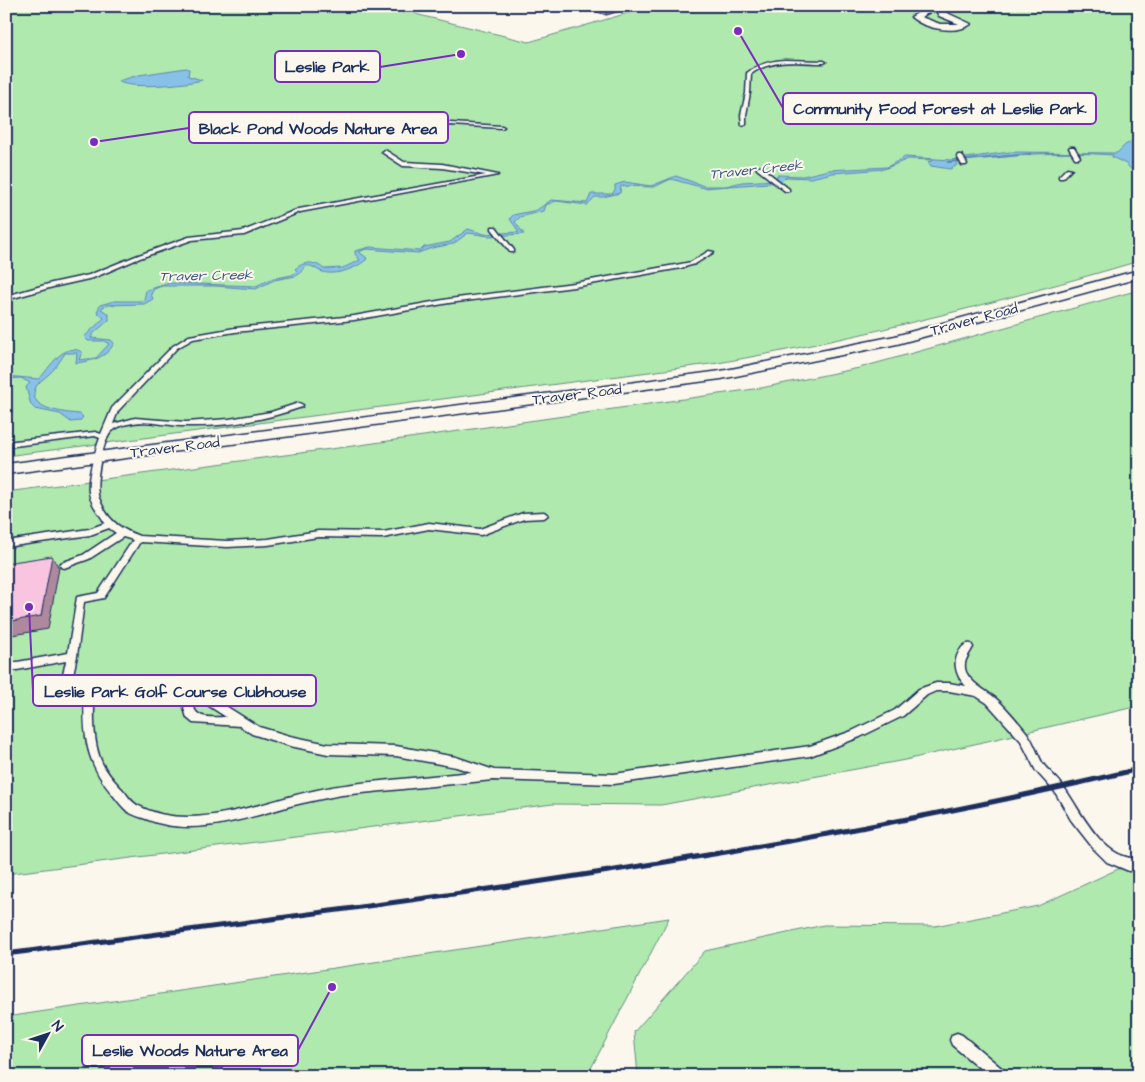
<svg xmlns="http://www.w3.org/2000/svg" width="1145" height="1082" font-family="'Architects Daughter',sans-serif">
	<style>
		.green { fill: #b0e9ad; stroke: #668c86 }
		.water { fill: #88c1e7; stroke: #5c87b0 }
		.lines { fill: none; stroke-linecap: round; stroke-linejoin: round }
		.stream { fill: #5c87b0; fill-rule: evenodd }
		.lane-casing { stroke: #1b2f5e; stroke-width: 3 }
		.street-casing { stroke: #1b2f5e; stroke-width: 3 }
		.lane { fill: #fbf7ec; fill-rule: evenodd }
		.street { fill: #fbf7ec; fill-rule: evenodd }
		.rail { stroke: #1b2f5e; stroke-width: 5 }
		.wall { fill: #d5a9c1; stroke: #1b2f5e }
		.shaded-wall { fill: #ae899d; stroke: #1b2f5e }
		.building { fill: #f8c4e0; stroke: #1b2f5e }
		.labels { text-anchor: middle; stroke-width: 4; stroke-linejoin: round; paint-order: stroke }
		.far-water-label { font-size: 14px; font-style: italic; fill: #365480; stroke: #fbf7ec }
		.street-label { font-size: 15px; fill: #1b2f5e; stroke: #fbf7ec }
		.leader { fill: none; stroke: #7b2cbf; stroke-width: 2 }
		.callout-dot { fill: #7b2cbf; stroke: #fbf7ec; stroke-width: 2 }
		.callout { fill: #fbf7ec; stroke: #7b2cbf; stroke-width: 2 }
		.callout-label { font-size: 16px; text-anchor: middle; font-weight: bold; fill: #1b2f5e }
	</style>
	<rect width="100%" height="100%" fill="#fbf7ec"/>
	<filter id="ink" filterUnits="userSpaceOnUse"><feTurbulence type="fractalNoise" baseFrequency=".02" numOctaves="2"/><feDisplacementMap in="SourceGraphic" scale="10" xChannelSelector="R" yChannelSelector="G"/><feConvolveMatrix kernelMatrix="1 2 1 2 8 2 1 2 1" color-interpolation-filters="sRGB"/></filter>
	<g filter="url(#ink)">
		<!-- green -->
		<g class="green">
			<path d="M6,6h393l20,9 110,27 123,-36h487v255c-139,41 -279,77 -421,102l-712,93z"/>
			<polygon points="1139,290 1139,706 905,760 661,805 553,804 6,874 6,492 353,446 761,388 859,368"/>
			<polygon points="1139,867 1139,1076 638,1076 634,1032 705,951 824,925 935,926 1038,906 1118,869"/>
			<polygon points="669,918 587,1076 6,1076 6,1017"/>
		</g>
		<!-- water -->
		<g class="water">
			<path d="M186,68l3,1 -1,7 14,4c-14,4 -74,10 -84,1l21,-6z"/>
			<path d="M1139,138v39l-13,-13 -14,-7 1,-2c-52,-4 -105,-1 -156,7l-1,4 -6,3 -19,-3 -3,-4 6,-2 -26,-1 -24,10 -51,4 -22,5 -25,-1 -5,5 -77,6 -33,-9 -17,8 -33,-1 -1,7 -17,4h-8l-8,8 -31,-4 -10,4 -2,6 -24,6 -5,5 9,12 -35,2 -21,-3 -15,11 -21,4 -14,5 -52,-4 -7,3 8,6 -1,2c-11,9 -33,17 -46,11 -6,-3 -8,-6 -15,-5l-3,6 -6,4 -22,4 -18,9 -41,-3h-53l-8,3 -3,5 2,5 -9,5 -38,1 -5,4 8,5v6l-16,14 -2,4 20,2 3,3c-7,15 -23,18 -38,20l1,-10h-12c-3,5 -7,11 -11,16 -5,6 -12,10 -17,16 -15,24 29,28 43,29l3,3 -3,4 -9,1 -11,-8 -25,-5 -4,-4 -5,-18 4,-4 -9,-5 -15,1v-3l33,3c11,-11 24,-38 43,-27l-3,8 17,-2 13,-14 -5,-3h-16l-4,-4 20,-19 -7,-6 3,-7 14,-4h27l3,-1 2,-10 24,-7 86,3 15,-7 21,-4 5,-4 -2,-2c9,-8 20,-8 29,0l19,-1 17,-8 -5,-6v-3l15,-4 50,4 4,-4 26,-5 18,-13 16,5 35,-2 -9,-13 3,-4 24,-5 14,-10 36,3 4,-9h21l3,-4v-5l10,-3 26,4 25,-10 28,10h22l16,-4 34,-2 1,-5 26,1 26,-6 58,-3 18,-10 46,3 59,-8 107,1 8,-8z"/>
		</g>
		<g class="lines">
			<!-- stream -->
			<polygon class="stream" points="1030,153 1031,153 1031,155 948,163 946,162 948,161"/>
			<!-- lane casing -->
			<g class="lane-casing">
				<g id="lane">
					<path d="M785,60l39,1 2,1 -2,1c-25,0 -52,-5 -73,11l-1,19 -4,22v9l-4,1 -1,-10 5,-22 1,-20c11,-9 23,-12 38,-13z"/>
					<polygon points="450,123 502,126 504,127 502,128 450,125 419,131 391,129 389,128 391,127 419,129"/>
					<polygon points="1070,147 1074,147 1080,157 1079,158 1075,158 1069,148"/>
					<polygon points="385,150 404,162 442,164 498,175 300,212 244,235 192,240 140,258 93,278 53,287 6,300 6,296 52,283 89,275 136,256 189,237 243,231 299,209 486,175 442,168 403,166 383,153 382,152"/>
					<polygon points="958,155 962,155 967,164 966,165 962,165 957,156"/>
					<polygon points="757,167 761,167 789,189 789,191 785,191 757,169"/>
					<polygon points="1067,168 1072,169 1063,178 1059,178 1059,176"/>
					<polygon points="492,227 496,227 514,250 514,252 510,252 492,229"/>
					<path d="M709,251l5,1 -19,12 -14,4 -107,19 -125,16 -95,17 -119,12 -42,7 -16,9 -59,63 -5,13 22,-6 51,4 43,-3 42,-7 28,-9 4,2 -1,2c-37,13 -77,20 -117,19 -18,0 -39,-7 -57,-2 -6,1 -16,5 -19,11 -7,11 -15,51 -10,63 8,21 19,30 40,38l88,5 41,-2 50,-8 65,1 46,-9 51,6 43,-16 21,-1 4,3 -4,3 -20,1 -43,16 -52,-6 -46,9 -65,-1 -50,8 -41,2 -87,-5 -36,56 -20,4 -7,54 -5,23 18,-3 4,1 1,3c-1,26 -4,59 7,83 5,10 13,19 21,27 5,6 9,13 16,16 53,28 124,-5 178,-16 21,-5 43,-7 64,-9 30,-3 61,-6 91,-9l-16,-5 -60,-11 -68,-2 -38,-8 -38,-12 -12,-8 -47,-3 -6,-5 -3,-10 7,-10 11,-3 11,3 46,29 31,9 38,8 68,2 60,11 38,13 120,4 196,-28 42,-15 43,-21 24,-21 17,-6h13l17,3c-5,-5 -9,-11 -10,-18 -2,-9 5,-26 15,-24l2,3c-4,8 -11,15 -7,25 5,11 19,18 28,25 10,8 25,26 33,36 7,9 10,21 16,31 6,8 15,14 20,22 18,25 40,76 76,72v12l-10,1 -22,-9 -14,-14 -22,-28 -16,-28 -19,-21 -15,-30 -34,-38 -11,-7 -27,-5h-13l-9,4 -24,21 -43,21 -50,19 -196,28 -121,-4 -151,15c-18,3 -35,7 -52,11 -46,13 -98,32 -144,13 -6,-2 -13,-4 -18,-7 -6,-5 -10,-11 -15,-17 -30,-35 -30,-66 -28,-110l-19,3 -4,-1 -1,-3 5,-23 -60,11v-8l62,-11 9,-56 21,-4 35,-53 -10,-3 -34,22 -25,9 -3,-1 -1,-2 1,-2 22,-8 33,-22 -7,-5 -19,7 -84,12v-6l83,-12 16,-6c-6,-10 -15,-20 -16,-31 -2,-15 6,-40 11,-54l-5,-2 -89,11v-5l89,-10 6,2 11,-26 61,-62 16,-10 46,-8 119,-12 95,-17 125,-16 107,-19 10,-2zM199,704h7l20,13c-11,0 -28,3 -32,-9z"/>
					<polygon points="957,1033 962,1035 1005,1071 1007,1076 989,1076 952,1045 950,1040 952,1035"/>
				</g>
			</g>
			<!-- street casing -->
			<g class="street-casing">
				<g id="street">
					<path d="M929,6h12l4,6 26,12c-15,11 -46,5 -60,-7zM935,9l4,7 20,8h-19l-19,-7z"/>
					<polygon points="1139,270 1139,278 897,344 721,379 6,474 6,464 721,371 895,336"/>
				</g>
			</g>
			<!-- lane -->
			<use href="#lane" class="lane"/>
			<!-- street -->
			<use href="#street" class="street"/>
			<!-- rail -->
			<path class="rail" d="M6,954c379,-50 761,-96 1133,-185"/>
		</g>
		<!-- wall -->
		<polygon class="wall" points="581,6 637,6 606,15"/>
		<!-- shaded-wall -->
		<g class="shaded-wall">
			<polygon points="617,6 637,6 606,15 606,9"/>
			<polygon points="52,556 59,568 48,629 6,636 6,622"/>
		</g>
		<!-- building -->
		<g class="building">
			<polygon points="598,6 617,6 606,9"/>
			<polygon points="52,556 41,616 6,622 6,563"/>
		</g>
	</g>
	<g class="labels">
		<!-- far-water labels -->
		<g class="far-water-label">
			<text transform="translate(756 169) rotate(-6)" y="5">Traver Creek</text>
			<text transform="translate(206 275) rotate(-1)" y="5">Traver Creek</text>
		</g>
		<!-- street labels -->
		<g class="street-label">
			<text transform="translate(974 319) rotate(-15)" y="5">Traver Road</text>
			<text transform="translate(577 394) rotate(-7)" y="5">Traver Road</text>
			<text transform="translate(175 447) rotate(-7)" y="5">Traver Road</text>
		</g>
	</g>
	<!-- callouts -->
	<path class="leader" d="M461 54L380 67M738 31L783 108M94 142L189 128M29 607L33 691M332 987L298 1050"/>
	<g class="callout-dot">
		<circle cx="461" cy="54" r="5"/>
		<circle cx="738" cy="31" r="5"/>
		<circle cx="94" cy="142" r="5"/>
		<circle cx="29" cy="607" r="5"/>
		<circle cx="332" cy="987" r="5"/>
	</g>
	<g class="callout">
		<rect x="275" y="51" width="105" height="31" rx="5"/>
		<rect x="783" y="93" width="313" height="31" rx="5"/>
		<rect x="189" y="112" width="259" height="31" rx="5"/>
		<rect x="33" y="675" width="283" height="31" rx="5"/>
		<rect x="82" y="1035" width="216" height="31" rx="5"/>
	</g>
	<g class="callout-label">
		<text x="327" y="72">Leslie Park</text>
		<text x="940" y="114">Community Food Forest at Leslie Park</text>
		<text x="318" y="134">Black Pond Woods Nature Area</text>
		<text x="175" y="697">Leslie Park Golf Course Clubhouse</text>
		<text x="190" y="1056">Leslie Woods Nature Area</text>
	</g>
	<!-- margin -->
	<rect width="1145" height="1082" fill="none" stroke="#fbf7ec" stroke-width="25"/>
	<rect x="12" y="12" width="1120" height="1057" fill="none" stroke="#1b2f5e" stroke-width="2" filter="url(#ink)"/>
	<!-- north arrow -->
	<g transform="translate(48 1034) rotate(50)" stroke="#fbf7ec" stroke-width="4" paint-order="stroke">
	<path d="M0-4L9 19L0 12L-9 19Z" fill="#1b2f5e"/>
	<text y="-8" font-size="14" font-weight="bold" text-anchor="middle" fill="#1b2f5e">N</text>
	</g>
</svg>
